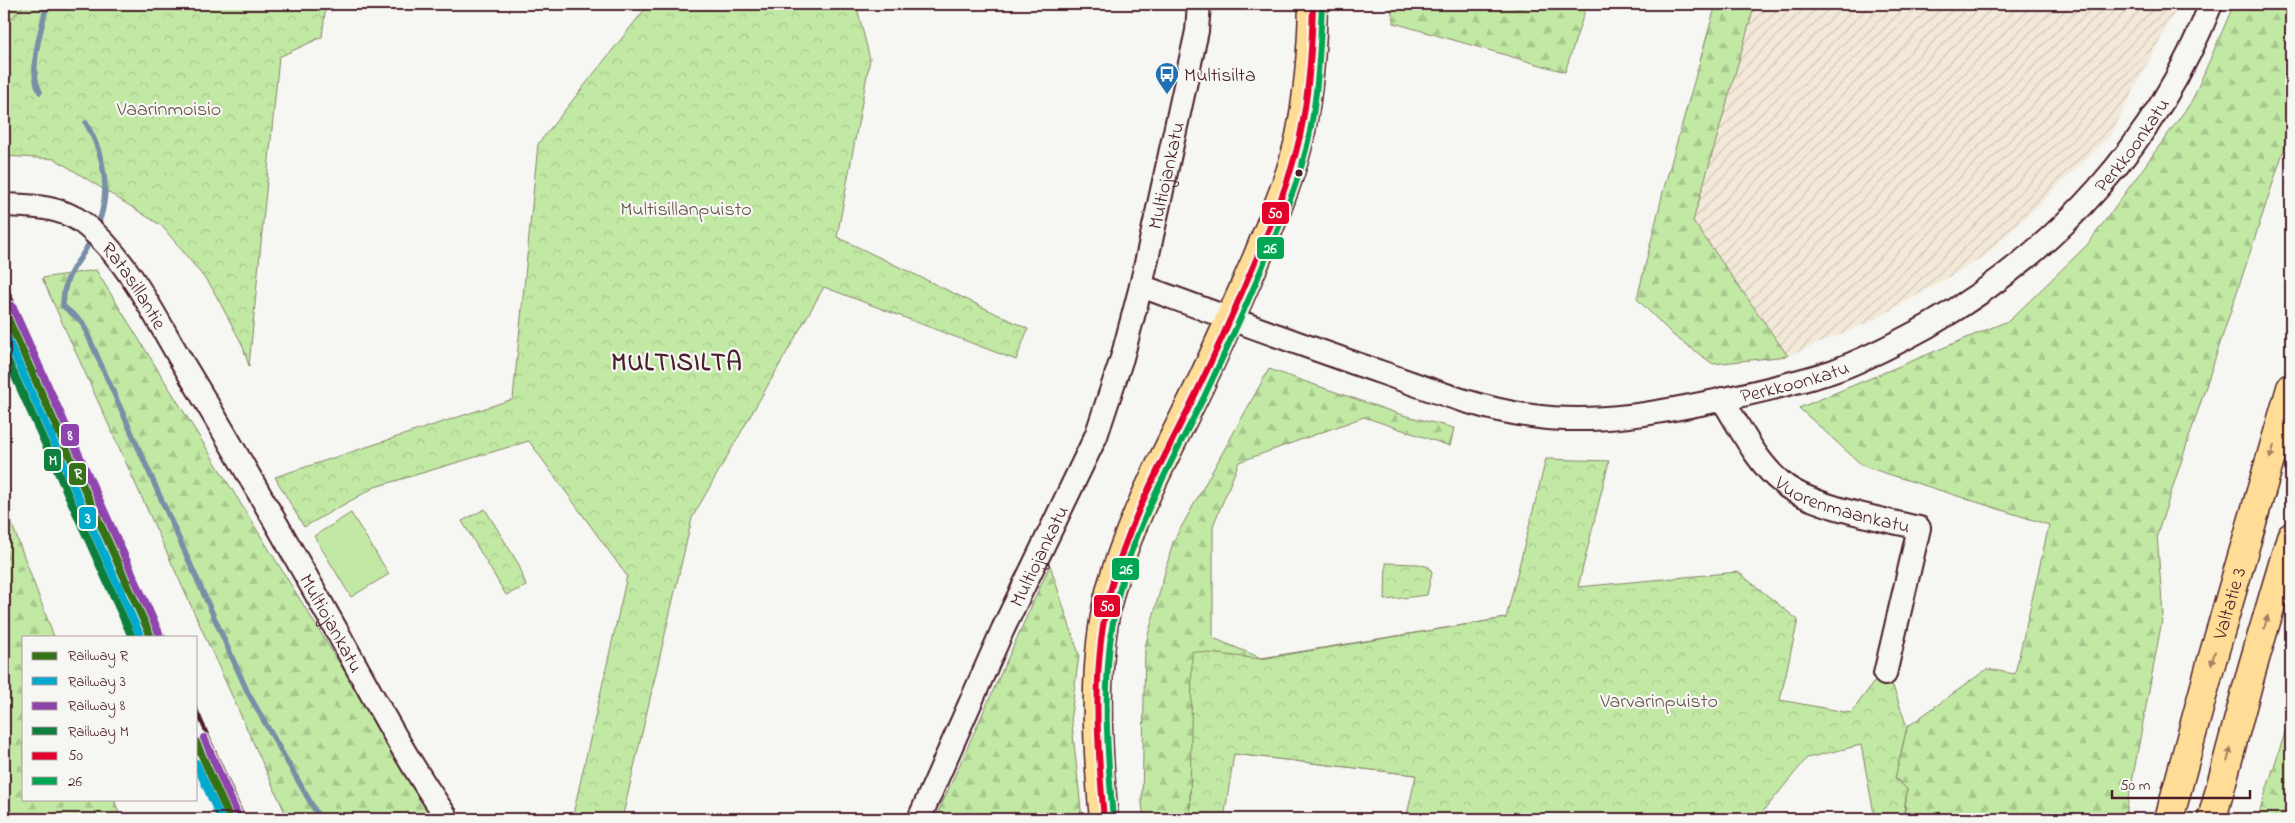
<svg xmlns="http://www.w3.org/2000/svg" width="2295" height="823" font-family="'Indie Flower',sans-serif">
	<style>
		.industrial { fill: url(#industrial-furrows) }
		.green { fill: #c1e9a4; stroke: #868468 }
		.forest { fill: url(#forest-firs); stroke: #868468 }
		.park { fill: url(#park-crowns); stroke: #868468 }
		.lines { fill: none; stroke-linecap: round; stroke-linejoin: round }
		.stream { stroke: #788fa7; stroke-width: 5.5 }
		.minor-casing { stroke: #4a1f2b; stroke-width: 26 }
		.major-casing { stroke: #4a1f2b; stroke-width: 31 }
		.highway-casing { stroke: #4a1f2b; stroke-width: 31 }
		.minor { stroke: #f6f6f2; stroke-width: 22 }
		.major { stroke: #ffdd96; stroke-width: 28 }
		.highway { stroke: #ffdd96; stroke-width: 28 }
		.rail { stroke: #4a1f2b; stroke-width: 4 }
		.bus-1-casing { stroke: #f6f6f2; stroke-width: 10 }
		.bus-2-casing { stroke: #f6f6f2; stroke-width: 10 }
		.bus-1 { stroke: #e4002b; stroke-width: 6 }
		.bus-2 { stroke: #00a651; stroke-width: 6 }
		.rail-1-casing { stroke: #f6f6f2; stroke-width: 11 }
		.rail-2-casing { stroke: #f6f6f2; stroke-width: 11 }
		.rail-3-casing { stroke: #f6f6f2; stroke-width: 11 }
		.rail-4-casing { stroke: #f6f6f2; stroke-width: 11 }
		.rail-1 { stroke: #357219; stroke-width: 8 }
		.rail-2 { stroke: #00a9ce; stroke-width: 8 }
		.rail-3 { stroke: #8e44ad; stroke-width: 8 }
		.rail-4 { stroke: #0e7f3c; stroke-width: 8 }
		.oneway { fill: #a47e60 }
		.bus-dot { fill: #4a1f2b; stroke: #f6f6f2; stroke-width: 2 }
		.labels { text-anchor: middle; stroke-width: 4.5; stroke-linejoin: round; paint-order: stroke }
		.poi-label { font-size: 20px; fill: #4a1f2b; stroke: #f6f6f2; text-anchor: start }
		.park-label { font-size: 20px; fill: #685249; stroke: #f6f6f2 }
		.street-label { font-size: 20px; fill: #4a1f2b; stroke: #f6f6f2 }
		.district-label { font-size: 25px; font-weight: bold; letter-spacing: 1px; fill: #4a1f2b; stroke: #f6f6f2 }
		.line-badge { stroke: #f6f6f2; stroke-width: 2 }
		.badge-label { font-size: 14px; text-anchor: middle; font-weight: bold; fill: #fff }
	</style>
	<defs>
		<pattern id="industrial-furrows" width="10" height="10" patternUnits="userSpaceOnUse" patternTransform="scale(1.25)"><rect width="10" height="10" fill="#f3e9d9"/><path d="M-1 1l2-2M0 10L10 0M9 11l2-2" fill="none" stroke="#d2c7ba"/></pattern>
		<pattern id="forest-firs" width="22" height="20" patternUnits="userSpaceOnUse" patternTransform="scale(1.25)"><rect width="22" height="20" fill="#c1e9a4"/><path d="M5 1l3.5 6h-7zM16 11l3.5 6h-7z" fill="#a7c78d"/></pattern>
		<pattern id="park-crowns" width="20" height="18" patternUnits="userSpaceOnUse" patternTransform="scale(1.25)"><rect width="20" height="18" fill="#c1e9a4"/><path d="M2 6a3 3 0 1 1 6 0M12 15a3 3 0 1 1 6 0" fill="none" stroke="#a7c78d"/></pattern>
	</defs>
	<rect width="100%" height="100%" fill="#f6f6f2"/>
	<filter id="ink" filterUnits="userSpaceOnUse"><feTurbulence type="fractalNoise" baseFrequency=".02" numOctaves="2"/><feDisplacementMap in="SourceGraphic" scale="10" xChannelSelector="R" yChannelSelector="G"/><feConvolveMatrix kernelMatrix="1 2 1 2 8 2 1 2 1" color-interpolation-filters="sRGB"/></filter>
	<g filter="url(#ink)">
		<!-- industrial -->
		<polygon class="industrial" points="1755,4 2179,4 2110,136 1984,257 1870,322 1788,356 1693,221"/>
		<!-- green -->
		<polygon class="green" points="351,513 389,574 351,597 314,536"/>
		<!-- forest -->
		<g class="forest">
			<polygon points="4,4 25,4 4,27"/>
			<polygon points="1390,4 1587,4 1565,72 1394,23"/>
			<polygon points="1716,4 1755,4 1693,221 1788,356 1713,364 1674,336 1637,299 1664,188"/>
			<polygon points="2234,4 2291,4 2291,128 2157,535 2163,615 2125,819 1904,819 1907,789 1895,778 1907,727 1987,669 2015,674 2049,525 1863,466 1799,408 2010,320 2088,244 2192,101"/>
			<polygon points="96,270 436,819 288,819 42,278"/>
			<polygon points="1269,369 1399,414 1454,428 1450,446 1364,417 1239,462 1213,526 1213,638 1261,658 1506,618 1416,775 1234,754 1190,791 1190,819 1144,819 1142,804 1145,647 1173,542"/>
			<polygon points="4,503 54,637 24,637 24,799 114,799 121,819 4,819"/>
			<polygon points="1050,565 1079,655 1071,715 1082,819 935,819"/>
			<polygon points="2291,714 2291,819 2258,819 2260,810"/>
		</g>
		<!-- park -->
		<g class="park">
			<polygon points="25,4 326,4 322,37 279,57 249,366 242,344 211,286 162,226 55,159 4,156 4,27"/>
			<polygon points="649,4 856,4 870,59 837,237 1028,329 1016,360 824,287 692,518 622,819 572,819 627,576 529,441 375,487 304,527 275,477 513,399 538,144"/>
			<polygon points="1546,459 1609,461 1578,587 1738,572 1798,620 1780,700 1851,713 1874,682 1893,686 1907,727 1895,778 1907,789 1903,819 1875,819 1861,745 1807,758 1757,819 1406,819 1416,775 1234,754 1224,819 1190,819 1192,651 1261,659 1506,618"/>
			<polygon points="485,509 519,565 526,586 506,595 462,521"/>
			<polygon points="1386,563 1418,564 1429,567 1432,572 1427,595 1385,600"/>
		</g>
		<g class="lines">
			<!-- stream -->
			<g class="stream">
				<path d="M40,92c-13,-22 2,-64 7,-88"/>
				<path d="M86,123c19,33 26,71 10,106"/>
				<path d="M92,237c-12,28 -29,34 -29,69l19,16 166,371 72,126"/>
			</g>
			<!-- minor casing -->
			<g class="minor-casing">
				<g id="minor">
					<path id="s1" d="M4,205c26,1 57,1 79,18 45,35 73,96 102,144 53,87 103,177 153,266 34,62 69,128 110,186"/>
					<path id="s2" d="M1141,286c82,30 163,60 245,88 48,17 95,35 146,42 63,9 126,-3 188,-16 37,-8 75,-17 111,-28 34,-12 66,-29 97,-46 129,-74 229,-184 283,-322"/>
					<path id="s3" d="M1722,399c18,28 34,63 60,84 27,23 100,36 137,45l-34,146"/>
					<path id="s4" d="M919,819l84,-190 93,-193 26,-78 19,-72 56,-255 2,-27"/>
				</g>
			</g>
			<!-- major casing -->
			<g class="major-casing">
				<path id="major" d="M1104,819c-7,-73 -12,-159 7,-231 20,-71 56,-135 88,-201 20,-42 39,-86 58,-129 16,-40 34,-80 43,-122 9,-44 12,-88 13,-132"/>
			</g>
			<!-- highway casing -->
			<g class="highway-casing">
				<g id="highway">
					<path id="s5" d="M2169,819l43,-159 79,-272"/>
					<polyline points="2212,819 2252,669 2291,537"/>
				</g>
			</g>
			<!-- minor -->
			<use href="#minor" class="minor"/>
			<!-- major -->
			<use href="#major" class="major"/>
			<!-- highway -->
			<use href="#highway" class="highway"/>
			<!-- rail -->
			<g class="rail">
				<polyline points="4,282 164,637"/>
				<polyline points="196,709 244,819"/>
			</g>
			<!-- bus-1 casing -->
			<g class="bus-1-casing">
				<path id="bus-1" d="M1104,819c-7,-76 -13,-156 7,-231 18,-69 55,-133 86,-197 18,-37 35,-75 51,-113 20,-46 41,-93 52,-142 9,-43 12,-88 13,-132"/>
			</g>
			<!-- bus-2 casing -->
			<g class="bus-2-casing">
				<path id="bus-2" d="M1113,818c-7,-75 -12,-152 6,-226 17,-68 53,-131 84,-193 24,-50 47,-101 68,-153 15,-36 30,-71 38,-109 9,-44 11,-88 13,-133"/>
			</g>
			<!-- bus-1 -->
			<use href="#bus-1" class="bus-1"/>
			<!-- bus-2 -->
			<use href="#bus-2" class="bus-2"/>
			<!-- rail-1 casing -->
			<g class="rail-1-casing">
				<g id="rail-1">
					<polyline points="4,310 151,637"/>
					<polyline points="196,742 230,819"/>
				</g>
			</g>
			<!-- rail-2 casing -->
			<g class="rail-2-casing">
				<g id="rail-2">
					<polyline points="4,331 141,637"/>
					<polyline points="196,763 221,819"/>
				</g>
			</g>
			<!-- rail-3 casing -->
			<g class="rail-3-casing">
				<g id="rail-3">
					<polyline points="12,306 159,633"/>
					<polyline points="204,738 238,816"/>
				</g>
			</g>
			<!-- rail-4 casing -->
			<g class="rail-4-casing">
				<polyline id="rail-4" points="4,352 132,637"/>
			</g>
			<!-- rail-1 -->
			<use href="#rail-1" class="rail-1"/>
			<!-- rail-2 -->
			<use href="#rail-2" class="rail-2"/>
			<!-- rail-3 -->
			<use href="#rail-3" class="rail-3"/>
			<!-- rail-4 -->
			<use href="#rail-4" class="rail-4"/>
		</g>
		<!-- one-way arrows -->
		<defs><path id="oneway-solid" d="M-6-.8H1V-3.2L6.5 0L1 3.2V.8H-6Z" transform="scale(1.25)"/></defs>
		<g class="oneway">
			<use href="#oneway-solid" transform="translate(2272 452) rotate(107)"/>
			<use href="#oneway-solid" transform="translate(2266 622) rotate(-74)"/>
			<use href="#oneway-solid" transform="translate(2213 658) rotate(106)"/>
			<use href="#oneway-solid" transform="translate(2229 755) rotate(-75)"/>
		</g>
	</g>
	<!-- icons -->
	<defs>
		<g id="bus-pin" transform="scale(1.25)"><path d="M0 17L-7.5 6A9.5 9.5 0 1 1 7.5 6Z" fill="#1f6fb2" stroke="#f6f6f2"/><path d="M-5-6H5V4H4V6H2V4H-2V6H-4V4H-5ZM-3.5-4V0h7V-4ZM-3.5 1.2v1.5H-2V1.2ZM2 1.2v1.5H3.5V1.2Z" fill="#fff"/></g>
	</defs>
	<g fill-rule="evenodd">
		<use href="#bus-pin" x="1167" y="74"/>
	</g>
	<!-- markers -->
	<circle class="bus-dot" cx="1299" cy="173" r="4.5"/>
	<g class="labels">
		<!-- poi labels -->
		<g class="poi-label">
			<text x="1184" y="81">Multisilta</text>
		</g>
		<!-- park labels -->
		<g class="park-label">
			<text x="169" y="115">Vaarinmoisio</text>
			<text x="686" y="215">Multisillanpuisto</text>
			<text x="1659" y="707">Varvarinpuisto</text>
		</g>
		<!-- street labels -->
		<g class="street-label">
			<text dy="7" stroke="none"><textPath href="#s2" startOffset="1099">Perkkoonkatu</textPath></text>
			<text dy="7" stroke="none"><textPath href="#s4" startOffset="692">Multiojankatu</textPath></text>
			<text dy="7" stroke="none"><textPath href="#s1" startOffset="164">Ratasillantie</textPath></text>
			<text dy="7" stroke="none"><textPath href="#s2" startOffset="679">Perkkoonkatu</textPath></text>
			<text dy="7" stroke="none"><textPath href="#s3" startOffset="169">Vuorenmaankatu</textPath></text>
			<text dy="7" stroke="none"><textPath href="#s4" startOffset="289">Multiojankatu</textPath></text>
			<text dy="7" stroke="none"><textPath href="#s5" startOffset="224">Valtatie 3</textPath></text>
			<text dy="7" stroke="none"><textPath href="#s1" startOffset="555">Multiojankatu</textPath></text>
		</g>
		<!-- district labels -->
		<g class="district-label">
			<text x="677" y="370">MULTISILTA</text>
		</g>
	</g>
	<g class="line-badge">
		<rect x="1261" y="201" width="29" height="24" rx="5" fill="#e4002b"/>
		<rect x="1256" y="236" width="29" height="24" rx="5" fill="#00a651"/>
		<rect x="60" y="423" width="20" height="24" rx="5" fill="#8e44ad"/>
		<rect x="43" y="448" width="19" height="24" rx="5" fill="#0e7f3c"/>
		<rect x="68" y="462" width="19" height="24" rx="5" fill="#357219"/>
		<rect x="78" y="506" width="19" height="24" rx="5" fill="#00a9ce"/>
		<rect x="1111" y="557" width="29" height="24" rx="5" fill="#00a651"/>
		<rect x="1093" y="594" width="28" height="24" rx="5" fill="#e4002b"/>
	</g>
	<g class="badge-label">
		<text x="1275" y="218">50</text>
		<text x="1270" y="253">26</text>
		<text x="70" y="440">8</text>
		<text x="53" y="465">M</text>
		<text x="78" y="478">R</text>
		<text x="88" y="523">3</text>
		<text x="1126" y="574">26</text>
		<text x="1107" y="611">50</text>
	</g>
	<!-- margin -->
	<rect width="2295" height="823" fill="none" stroke="#f6f6f2" stroke-width="20"/>
	<rect x="10" y="10" width="2275" height="803" fill="none" stroke="#4a1f2b" stroke-width="2" filter="url(#ink)"/>
	<!-- legend -->
	<rect x="22" y="636" width="175" height="165" fill="#f6f6f2" stroke="#b1a0a2"/>
	<rect x="32" y="652" width="25" height="8" fill="#357219" stroke="#b1a0a2"/>
	<text x="68" y="660" font-size="15" fill="#4a1f2b">Railway R</text>
	<rect x="32" y="677" width="25" height="8" fill="#00a9ce" stroke="#b1a0a2"/>
	<text x="68" y="686" font-size="15" fill="#4a1f2b">Railway 3</text>
	<rect x="32" y="702" width="25" height="8" fill="#8e44ad" stroke="#b1a0a2"/>
	<text x="68" y="710" font-size="15" fill="#4a1f2b">Railway 8</text>
	<rect x="32" y="727" width="25" height="8" fill="#0e7f3c" stroke="#b1a0a2"/>
	<text x="68" y="736" font-size="15" fill="#4a1f2b">Railway M</text>
	<rect x="32" y="752" width="25" height="8" fill="#e4002b" stroke="#b1a0a2"/>
	<text x="68" y="760" font-size="15" fill="#4a1f2b">50</text>
	<rect x="32" y="777" width="25" height="8" fill="#00a651" stroke="#b1a0a2"/>
	<text x="68" y="786" font-size="15" fill="#4a1f2b">26</text>
	<!-- scale -->
	<path d="M2112 790v8h138v-8" fill="none" stroke="#4a1f2b" stroke-width="2.5"/>
	<text x="2120" y="790" font-size="15" fill="#4a1f2b" stroke="#f6f6f2" stroke-width="4" paint-order="stroke">50 m</text>
</svg>
